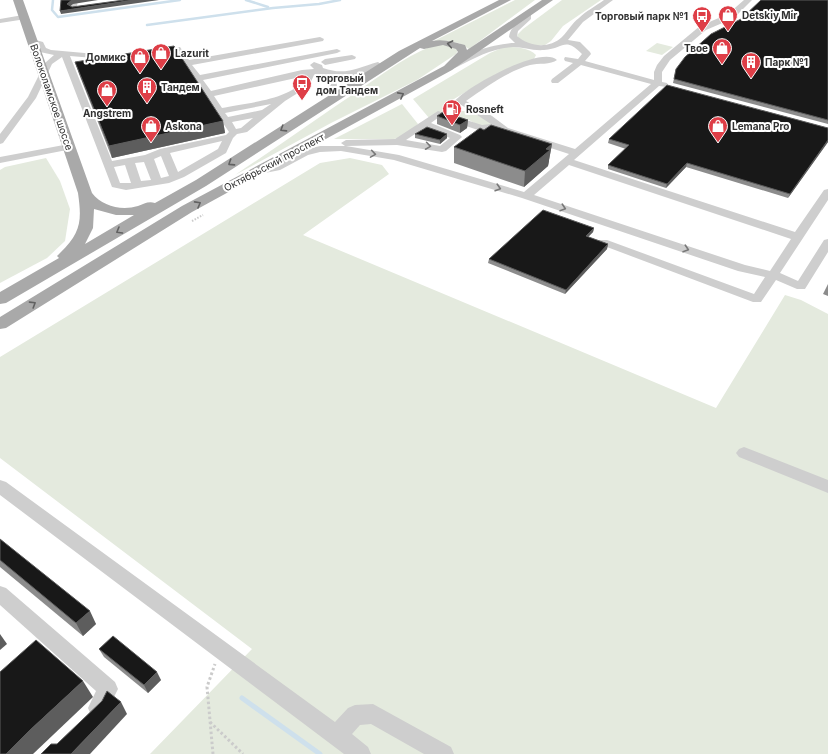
<svg xmlns="http://www.w3.org/2000/svg" width="828" height="754" font-family="Inter,sans-serif">
	<style>
		.green { fill: #e4eade }
		.lines { fill: none; stroke-linecap: round; stroke-linejoin: round }
		.stream-far1 { stroke: #cee0ec; stroke-width: 2.5 }
		.stream { stroke: #cee0ec; stroke-width: 5 }
		.path-far1 { stroke: #cbcbcb; stroke-width: 2; stroke-dasharray: 1.5 1.5; stroke-linecap: butt }
		.path { stroke: #cbcbcb; stroke-width: 3; stroke-dasharray: 2.5 2.5; stroke-linecap: butt }
		.minor { fill: #cecece; fill-rule: evenodd }
		.major { fill: #a9a9a9; fill-rule: evenodd }
		.wall { fill: #8c8c8c }
		.shaded-wall { fill: #5d5d5d }
		.building { fill: #181818; stroke: #5d5d5d }
		.oneway { stroke: #616161 }
		.oneway2 { stroke: #787878 }
		.labels { text-anchor: middle; stroke-width: 4; stroke-linejoin: round; paint-order: stroke }
		.far-poi-label { font-size: 10px; font-weight: bold; fill: #313131; stroke: #fff; text-anchor: start }
		.far-street-label { font-size: 10px; fill: #313131; stroke: #fff }
	</style>
	<rect width="100%" height="100%" fill="#fff"/>
	<!-- green -->
	<g class="green">
		<polygon points="515,0 535,0 469,49 459,43 434,41"/>
		<polygon points="562,0 601,0 563,26 551,41 545,45 532,45 519,39 517,35 523,29"/>
		<polygon points="657,43 673,47 662,55 646,51"/>
		<path d="M441,44l13,3 4,3 -2,4 -39,26 -86,43 -96,52c42,-28 84,-58 126,-86 20,-14 56,-41 80,-45z"/>
		<path d="M504,47c11,0 24,0 32,8l-2,4 -45,19 -45,27 9,6h16l25,13 -13,3 -12,-7 -26,-8 -14,6 -16,-19 77,-46z"/>
		<polygon points="402,104 418,124 403,137 394,139 334,139"/>
		<polygon points="46,158 60,181 70,209 65,241 47,258 0,283 0,170 5,167"/>
		<polygon points="350,158 382,165 389,174 303,235 716,408 785,295 801,300 828,314 828,754 150,754 252,649 0,458 0,357 320,163"/>
	</g>
	<g class="lines">
		<!-- stream-far1 -->
		<g class="stream-far1">
			<polyline points="53,0 52,10 58,17 180,0"/>
			<polyline points="246,0 268,7"/>
			<polyline points="147,25 273,8 319,4 340,0"/>
		</g>
		<!-- stream -->
		<polyline class="stream" points="242,698 320,754"/>
		<!-- path-far1 -->
		<polyline class="path-far1" points="192,221 203,215"/>
		<!-- path -->
		<g class="path">
			<polyline points="210,722 243,754"/>
			<polyline points="213,754 207,687 215,664"/>
		</g>
		<!-- minor -->
		<g class="minor">
			<polygon points="70,0 78,0 76,12 70,12 69,10"/>
			<path d="M604,0h9l-30,22 -15,18 12,2 10,10 1,2 -6,7 69,19v-8l3,-7 7,-9 36,-30 28,-12 16,-14h8l-18,18 -28,12 -36,30 -8,12v10l5,1 1,2 -1,2 -8,-1 -85,74 221,72 29,-42 4,-1v11l-48,73 18,8 26,-41 4,-1v13l-23,37h-8l-21,-9 -15,22h-8l-154,-58 -2,-2 2,-2h8l147,54 11,-17 -27,-6 -216,-73 -128,-38 -53,-9 -21,1 -12,3 -28,15 -25,5 -5,-3 1,-2 22,-5 27,-14 20,-5h25l-4,-3 5,-3 49,-1 43,-28 44,14 9,-1 -36,-23c12,-14 86,-56 102,-41 -6,5 -19,3 -27,5 -24,7 -44,22 -64,36l26,15 16,12 67,21 76,-65 -70,-19 -23,18h-6l-1,-2 1,-2 21,-16 -8,-2 -1,-2 1,-2 13,2 4,-5c-18,-18 -18,-5 -38,-4 -11,1 -21,-3 -31,-3 -21,1 -38,11 -56,20l-3,1 -4,-3c12,-12 48,-22 65,-22l-6,-6c2,-13 12,-13 15,-24h3l4,2v4l-13,12 -1,5c13,11 32,13 45,1 6,-6 10,-14 17,-19 7,-7 17,-12 25,-18zM439,117l42,14 17,-2 4,3 67,22 -45,38 -125,-37 -53,-9 51,-1 45,7 4,-1 16,-14 -2,-2 -29,-12zM424,128l26,10 -10,8 -34,-6zM569,165l222,74 -21,32 -25,-6 -211,-70z"/>
			<polygon points="23,15 26,15 26,19 0,23 0,19"/>
			<path d="M320,37l4,2 -1,2 -131,24 8,10 137,-26 4,2 -4,2 -134,27 8,11 91,-21 12,-1 -4,-4 4,-3 8,3 1,3c22,8 34,0 55,-6l4,3c-10,11 -34,12 -48,11 4,7 4,13 -1,20l-3,1 -4,-3 2,-8 -1,-6 -11,-6 -2,1 -5,11 -24,15 -38,31 -10,2 -4,4 -7,15 -42,24 -15,6 -43,7 -14,-3 -50,-130 -10,7 -16,34 -33,45 -3,1v-10l28,-37 17,-34 9,-8 -14,-3 -3,-6 -8,-3v-4h3l11,3 3,6 5,2 67,6 8,-1 4,2 -1,2 -11,1 -48,-4 42,105 33,-6 15,-6 66,-14 3,-3 -54,-80 -18,2h-3v-4l26,-3 9,13zM305,76c-9,24 -61,27 -83,32l-8,-12zM271,104l-9,6 -34,7 -3,-4zM253,118l-12,10 -5,1 -4,-7zM222,141l-4,8 -40,23 -8,-19zM161,156l8,20 -8,2 -7,-19zM144,162l7,18 -10,1 -6,-18zM125,165l6,18h-11l-6,-16z"/>
			<polygon points="352,55 356,57 355,59 325,65 321,62 325,59"/>
			<polygon points="69,144 72,145 74,147 72,149 0,163 0,157"/>
			<polygon points="744,447 828,480 828,493 739,457 736,453 739,449"/>
			<polygon points="0,480 6,482 335,722 348,708 355,705 373,704 451,747 454,754 424,754 371,724 360,725 352,734 368,747 371,754 344,754 0,495"/>
			<polygon points="0,586 6,588 115,682 118,689 105,715 98,718 91,715 88,708 96,691 0,605"/>
		</g>
		<!-- major -->
		<path class="major" d="M13,0h10l69,193c10,13 29,18 46,13 6,-2 10,-5 17,-3l41,-23 203,-129 100,-51h12l-79,41c12,-2 21,1 33,4l2,5 75,-50h11l-101,70 -260,142 -186,116 -6,1v-12l182,-111 262,-140 14,-14 -2,-3 -13,-4 -19,4 -4,-1 -214,138 -200,117 -6,1v-12l59,-34 -2,-2 3,-3c21,-20 22,-32 18,-60zM94,209l22,6h18l-49,29 8,-16z"/>
	</g>
	<!-- wall -->
	<g class="wall">
		<polygon points="828,0 828,124 673,83 676,69"/>
		<polygon points="75,62 223,121 225,133 112,158 79,74"/>
		<polygon points="443,112 468,120 467,128 460,133 437,124 437,116"/>
		<polygon points="828,128 828,142 788,198 686,167 666,188 608,169 608,165 626,149 608,143 609,139"/>
		<polygon points="484,130 552,144 549,160 549,161 548,166 524,187 454,163 454,147"/>
		<polygon points="415,134 447,138 440,144 415,138"/>
		<polygon points="594,228 593,232 588,237 608,244 607,249 565,294 488,263 489,259"/>
		<polygon points="828,284 828,296 823,294"/>
		<polygon points="0,539 96,624 83,636 0,567"/>
		<polygon points="99,649 161,680 148,693 104,657"/>
	</g>
	<!-- shaded-wall -->
	<g class="shaded-wall">
		<polygon points="72,0 98,0 73,4 68,8 67,4"/>
		<polygon points="134,0 159,0 61,14 60,11"/>
		<polygon points="468,120 467,128 460,133 460,125"/>
		<polygon points="223,121 225,133 112,158 109,146"/>
		<polygon points="447,134 447,138 440,144 440,140"/>
		<polygon points="828,140 828,142 788,198 790,194"/>
		<polygon points="552,144 549,160 549,161 548,166 524,187 525,171 546,149"/>
		<polygon points="687,163 686,167 666,188 667,184"/>
		<polygon points="594,228 593,232 585,240 586,236"/>
		<polygon points="608,244 607,249 565,294 566,290"/>
		<polygon points="90,611 96,624 83,636 76,623"/>
		<polygon points="0,634 7,644 0,650"/>
		<polygon points="157,672 161,680 148,693 144,685"/>
		<polygon points="83,681 93,697 33,754 6,754 29,731"/>
		<polygon points="121,702 127,714 90,754 71,754"/>
	</g>
	<!-- building -->
	<g class="building">
		<polygon points="61,0 72,0 67,4 72,7 124,0 134,0 60,11"/>
		<polygon points="761,0 828,0 828,120 674,79 676,69 685,57 711,34 741,19"/>
		<polygon points="174,46 223,121 109,146 75,62"/>
		<polygon points="667,85 828,128 828,140 790,194 687,163 667,184 608,165 629,145 609,139"/>
		<polygon points="443,112 468,120 460,125 437,116"/>
		<polygon points="491,125 552,144 546,149 550,150 525,171 454,147 480,128 484,130"/>
		<polygon points="427,127 447,134 440,140 415,134"/>
		<polygon points="543,210 594,228 586,236 608,244 566,290 489,259"/>
		<polygon points="0,539 90,611 76,623 0,560"/>
		<polygon points="113,636 157,672 144,685 99,649"/>
		<polygon points="36,640 83,681 29,731 6,754 0,754 0,672"/>
		<polygon points="107,691 121,702 71,754 41,754 51,744 57,744 102,701"/>
	</g>
	<!-- one-way arrows -->
	<defs><path id="oneway-chevron" d="M-2-3.5L2.5 0L-2 3.5" fill="none" stroke-width="1.6" stroke-linecap="round" stroke-linejoin="round"/></defs>
	<g class="oneway">
		<use href="#oneway-chevron" transform="translate(450 44) rotate(-169)"/>
		<use href="#oneway-chevron" transform="translate(401 95) rotate(-28)"/>
		<use href="#oneway-chevron" transform="translate(283 129) rotate(148)"/>
		<use href="#oneway-chevron" transform="translate(231 163) rotate(147)"/>
		<use href="#oneway-chevron" transform="translate(198 204) rotate(-29)"/>
		<use href="#oneway-chevron" transform="translate(119 231) rotate(150)"/>
		<use href="#oneway-chevron" transform="translate(33 304) rotate(-32)"/>
	</g>
	<g class="oneway2">
		<use href="#oneway-chevron" transform="translate(428 146) rotate(8)"/>
		<use href="#oneway-chevron" transform="translate(373 154) rotate(9)"/>
		<use href="#oneway-chevron" transform="translate(498 188) rotate(17)"/>
		<use href="#oneway-chevron" transform="translate(563 208) rotate(18)"/>
		<use href="#oneway-chevron" transform="translate(686 249) rotate(18)"/>
	</g>
	<!-- icons -->
	<defs>
		<g id="shop-pin" transform="scale(1)"><path d="M0 17L-7.5 6A9.5 9.5 0 1 1 7.5 6Z" fill="#de3e47" stroke="#fff"/><path d="M-5-2.5h2.3a2.7 3.5 0 0 1 5.4 0H5L5.5 6h-11ZM-1.5-2.5h3a1.5 2.3 0 0 0-3 0Z" fill="#fff"/></g>
		<g id="bus-pin" transform="scale(1)"><path d="M0 17L-7.5 6A9.5 9.5 0 1 1 7.5 6Z" fill="#de3e47" stroke="#fff"/><path d="M-5-6H5V4H4V6H2V4H-2V6H-4V4H-5ZM-3.5-4V0h7V-4ZM-3.5 1.2v1.5H-2V1.2ZM2 1.2v1.5H3.5V1.2Z" fill="#fff"/></g>
		<g id="building-pin" transform="scale(1)"><path d="M0 17L-7.5 6A9.5 9.5 0 1 1 7.5 6Z" fill="#de3e47" stroke="#fff"/><path d="M-4-6H4V6H1V3H-1V6H-4ZM-2.5-4.3h1.7v1.8h-1.7ZM.8-4.3h1.7v1.8H.8ZM-2.5-1h1.7V.8h-1.7ZM.8-1h1.7V.8H.8Z" fill="#fff"/></g>
		<g id="fuel-pin" transform="scale(1)"><path d="M0 17L-7.5 6A9.5 9.5 0 1 1 7.5 6Z" fill="#de3e47" stroke="#fff"/><path d="M-5.5-6h7V0h2V4h1.3V-2.5L3-4.5l.8-.8L6-3V5H2.5V1h-1V6h-7ZM-4.2-4.7v3.2H.2V-4.7Z" fill="#fff"/></g>
	</defs>
	<g fill-rule="evenodd">
		<use href="#shop-pin" x="728" y="15"/>
		<use href="#bus-pin" x="702" y="16"/>
		<use href="#shop-pin" x="722" y="48"/>
		<use href="#shop-pin" x="161" y="53"/>
		<use href="#shop-pin" x="140" y="57"/>
		<use href="#building-pin" x="751" y="62"/>
		<use href="#bus-pin" x="302" y="84"/>
		<use href="#building-pin" x="147" y="87"/>
		<use href="#shop-pin" x="107" y="90"/>
		<use href="#fuel-pin" x="452" y="109"/>
		<use href="#shop-pin" x="151" y="126"/>
		<use href="#shop-pin" x="718" y="126"/>
	</g>
	<g class="labels">
		<!-- far-poi labels -->
		<g class="far-poi-label">
			<text x="742" y="19">Detskiy Mir</text>
			<text x="688" y="20" text-anchor="end">Торговый парк №1</text>
			<text x="708" y="52" text-anchor="end">Твое</text>
			<text x="175" y="57">Lazurit</text>
			<text x="126" y="61" text-anchor="end">Домикс</text>
			<text x="765" y="66">Парк №1</text>
			<text x="316" y="82">торговый<tspan x="316" dy="12">дом Тандем</tspan></text>
			<text x="161" y="91">Тандем</text>
			<text x="466" y="113">Rosneft</text>
			<text x="107" y="117" text-anchor="middle">Angstrem</text>
			<text x="165" y="130">Askona</text>
			<text x="732" y="130">Lemana Pro</text>
		</g>
		<!-- far-street labels -->
		<g class="far-street-label">
			<text transform="translate(52 97) rotate(71)" y="4">Волоколамское шоссе</text>
			<text transform="translate(274 162) rotate(-28)" y="4">Октябрьский проспект</text>
		</g>
	</g>
</svg>
